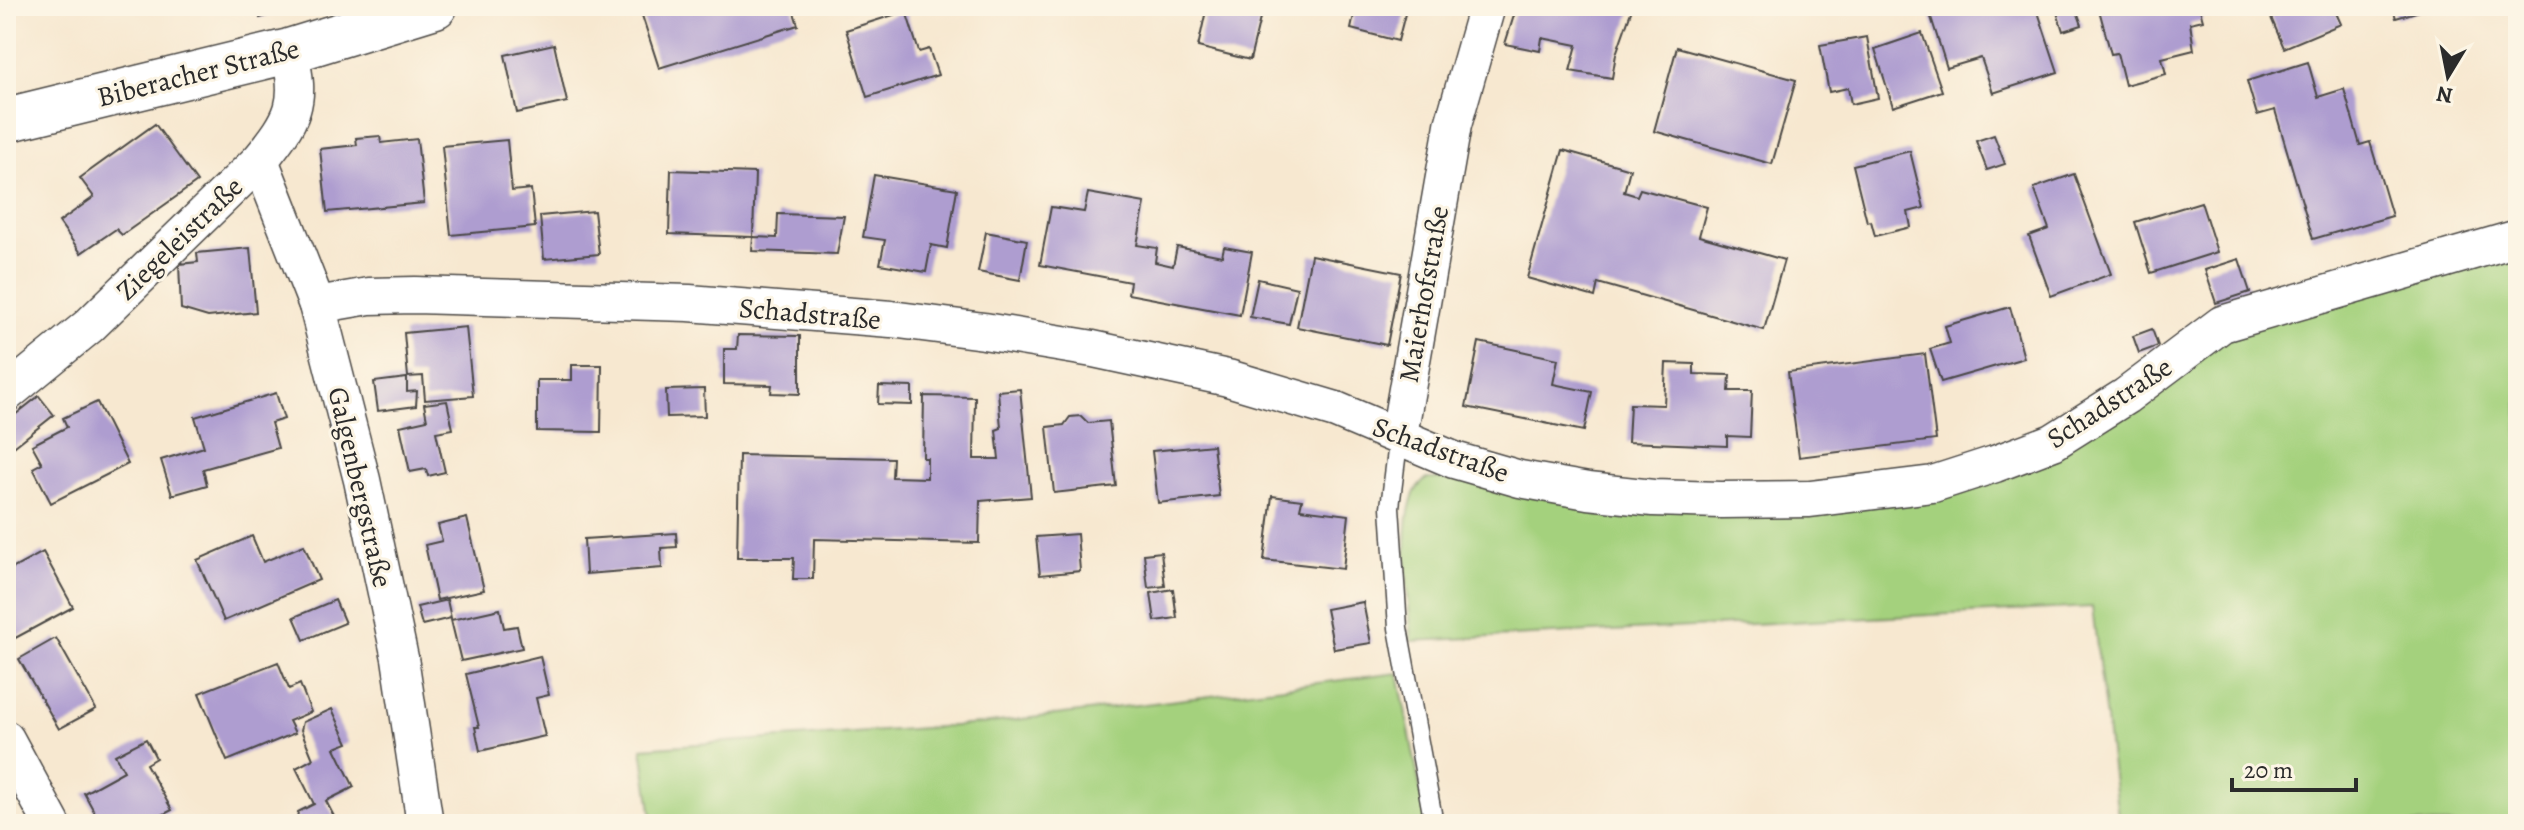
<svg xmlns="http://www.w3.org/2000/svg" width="2524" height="830" font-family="Alegreya,serif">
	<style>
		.green { fill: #a4d17d; stroke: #687e54; stroke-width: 2 }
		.building { fill: #ae9dd0 }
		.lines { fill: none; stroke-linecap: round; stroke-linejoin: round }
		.service-casing { stroke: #4a4744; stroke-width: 21 }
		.minor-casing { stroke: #4a4744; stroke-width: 39 }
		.tertiary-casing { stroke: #4a4744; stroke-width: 47 }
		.service { stroke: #fff; stroke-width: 18 }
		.minor { stroke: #fff; stroke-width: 36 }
		.tertiary { stroke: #fff; stroke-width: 44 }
		.labels { text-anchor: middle; stroke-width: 6; stroke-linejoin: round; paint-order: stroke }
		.street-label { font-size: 28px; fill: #2b2b2b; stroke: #fcf5e5 }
	</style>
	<rect width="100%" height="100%" fill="#fcf5e5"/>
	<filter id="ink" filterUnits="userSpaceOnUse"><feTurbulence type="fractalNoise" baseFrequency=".0125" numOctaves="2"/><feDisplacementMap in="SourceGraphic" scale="16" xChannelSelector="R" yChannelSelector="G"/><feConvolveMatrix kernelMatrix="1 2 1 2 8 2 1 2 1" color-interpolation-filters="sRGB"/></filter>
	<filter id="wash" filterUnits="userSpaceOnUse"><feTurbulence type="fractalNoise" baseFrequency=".006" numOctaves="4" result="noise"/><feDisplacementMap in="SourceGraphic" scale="32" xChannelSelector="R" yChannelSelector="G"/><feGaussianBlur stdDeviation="1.8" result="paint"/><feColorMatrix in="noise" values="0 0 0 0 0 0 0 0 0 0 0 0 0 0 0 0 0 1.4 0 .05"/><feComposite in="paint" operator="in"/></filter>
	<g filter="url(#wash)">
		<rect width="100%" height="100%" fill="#f7e8d0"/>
		<!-- green -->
		<g class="green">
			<path d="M2518,251v573h-399l-27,-217 -680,34c-3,-39 -13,-111 2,-147 2,-6 8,-11 12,-15h26l64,12 419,3 293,-160z"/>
			<polygon points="1398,673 1427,824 653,824 642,748 982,724"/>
		</g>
		<g id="blocks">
			<!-- building -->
			<g class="building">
				<polygon points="256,6 296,6 296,7 260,18"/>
				<polygon points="639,6 792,6 798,25 659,68"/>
				<polygon points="1207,6 1263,6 1250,60 1198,47"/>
				<polygon points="1356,6 1390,6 1406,10 1398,41 1351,29"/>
				<polygon points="1517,6 1633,6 1616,54 1612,78 1570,71 1577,45 1542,38 1540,51 1505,44"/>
				<polygon points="1954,6 2036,6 2058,72 1993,93 1981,58 1947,68 1930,14"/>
				<polygon points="2055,6 2075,6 2082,25 2063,31"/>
				<polygon points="2098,6 2199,6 2203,20 2190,23 2194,50 2162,58 2166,74 2125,85 2117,53 2111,54"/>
				<polygon points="2266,6 2333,6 2341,24 2284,48"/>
				<polygon points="2392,6 2433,6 2433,7 2396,18"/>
				<polygon points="906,11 919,52 929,49 938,75 867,97 846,30"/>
				<polygon points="1922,33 1942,91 1893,107 1875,49"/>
				<polygon points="1867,37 1878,98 1851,104 1848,88 1829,92 1820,45"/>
				<polygon points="554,44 567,102 517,113 505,55"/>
				<polygon points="1677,47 1796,80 1772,164 1654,131"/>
				<polygon points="2308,62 2318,97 2344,89 2360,145 2370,142 2392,216 2313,239 2275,110 2257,115 2247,81"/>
				<polygon points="155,124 197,182 122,235 116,229 81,253 59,222 94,197 80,178"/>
				<polygon points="1994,135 2005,164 1987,170 1976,141"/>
				<polygon points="380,136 381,143 417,139 424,203 327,212 320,149 357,145 356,138"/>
				<polygon points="507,140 512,191 531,189 535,227 451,235 442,146"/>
				<polygon points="1563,150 1630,169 1624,192 1637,196 1640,189 1707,207 1699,236 1784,260 1764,330 1598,283 1595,297 1527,278"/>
				<polygon points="1910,151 1924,208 1908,212 1911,227 1875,236 1871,221 1867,222 1853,165"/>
				<polygon points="671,170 755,173 753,237 669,234"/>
				<polygon points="2074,174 2111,274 2051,296 2029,236 2049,229 2034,188"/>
				<polygon points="874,175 957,189 947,248 931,245 926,272 880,264 885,240 863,237"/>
				<polygon points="1088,193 1145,203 1137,245 1157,248 1155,262 1173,266 1177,247 1222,256 1224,247 1252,252 1240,315 1128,294 1130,282 1040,265 1051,207 1084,212"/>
				<polygon points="2201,202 2217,252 2151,273 2135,222"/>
				<polygon points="594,211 599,254 544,259 540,216"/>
				<polygon points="778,214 844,216 837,254 752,251 753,237 777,238"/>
				<polygon points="986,232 1027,240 1020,280 978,272"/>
				<polygon points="250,248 256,312 208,317 181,309 179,264 198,262 197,253"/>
				<polygon points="1311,255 1401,273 1387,345 1297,327"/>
				<polygon points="2239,259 2250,292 2216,303 2205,270"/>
				<polygon points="1258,279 1297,288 1289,324 1250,317"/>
				<polygon points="2010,307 2024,358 1941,382 1930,349 1950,343 1945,326"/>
				<polygon points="466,327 473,396 425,400 423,376 408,377 404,333"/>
				<polygon points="2152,329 2158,346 2139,353 2133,336"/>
				<polygon points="738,335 800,336 800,394 771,393 772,385 724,384 724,349 737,349"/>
				<polygon points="1479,342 1558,359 1553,384 1592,392 1584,431 1466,407"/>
				<polygon points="1925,354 1936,440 1799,457 1788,372"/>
				<polygon points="1666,363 1694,364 1694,374 1730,375 1729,391 1752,391 1750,437 1727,436 1727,446 1628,442 1630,404 1664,405"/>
				<polygon points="572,365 602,365 601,432 537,431 537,380 572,380"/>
				<polygon points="407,378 407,392 417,391 416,406 378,411 374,382"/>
				<polygon points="879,386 912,387 912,405 878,404"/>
				<polygon points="704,389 705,416 667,417 666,390"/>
				<polygon points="1020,389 1031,497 980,501 979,543 814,539 813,579 793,579 794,558 737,558 739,455 893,458 892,477 927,478 927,458 923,458 924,396 975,397 974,459 999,459 996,430 1001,428 998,391"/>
				<polygon points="276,393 284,419 271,423 278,448 203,469 207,485 172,495 161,460 204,447 195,417"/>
				<polygon points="39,396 54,415 10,450 6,441 6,422"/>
				<polygon points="447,401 453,429 436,432 445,472 428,476 426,469 410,472 400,426 427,420 424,404"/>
				<polygon points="97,402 128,464 51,503 33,468 42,463 32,445 67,427 63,418"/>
				<polygon points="1081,416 1088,423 1109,421 1116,486 1054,493 1047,427 1064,425 1070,417"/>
				<polygon points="1213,445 1219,496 1158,503 1152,451"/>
				<polygon points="1272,496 1302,500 1300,509 1349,515 1343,569 1264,560"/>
				<polygon points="467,518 484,590 437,600 425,545 442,541 438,525"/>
				<polygon points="676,533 677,547 661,548 662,568 586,574 584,539"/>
				<polygon points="1077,534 1080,571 1040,575 1036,537"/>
				<polygon points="252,536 263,562 304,545 319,580 224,621 197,560"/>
				<polygon points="43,552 73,607 6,643 6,572"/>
				<polygon points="1161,552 1165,586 1148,588 1144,554"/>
				<polygon points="1173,589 1177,618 1155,621 1151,593"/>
				<polygon points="335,600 345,623 304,640 294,617"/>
				<polygon points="447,600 451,618 422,625 417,607"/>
				<polygon points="1363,602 1371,643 1334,649 1326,609"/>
				<polygon points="500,609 504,628 517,626 522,648 461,661 451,620"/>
				<polygon points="56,638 96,709 59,729 19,659"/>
				<polygon points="540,656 549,695 536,698 545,736 480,751 475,727 479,727 466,674"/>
				<polygon points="278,662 289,689 300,684 311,712 289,721 295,733 227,761 199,693"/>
				<polygon points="332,709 348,743 335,748 354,787 326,801 338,824 296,824 298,812 314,804 296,768 313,759 301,730 303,722"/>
				<polygon points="146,739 156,758 146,764 172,810 145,824 101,824 84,793 124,771 115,755"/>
			</g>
		</g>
	</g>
	<g filter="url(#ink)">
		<use href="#blocks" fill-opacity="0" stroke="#4a4744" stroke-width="2"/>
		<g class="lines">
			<!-- service casing -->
			<g class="service-casing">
				<polyline id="service" points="1399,435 1390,507 1398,628 1434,824"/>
			</g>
			<!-- minor casing -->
			<g class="minor-casing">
				<g id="minor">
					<polyline points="260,160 317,305 362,480 400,658 425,824"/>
					<polyline points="317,305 369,296 415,295 689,303 891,319 984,331 1093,349 1228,378 1336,410 1454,460 1520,479 1588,491 1653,498 1721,500 1810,499 1933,484 1995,464 2053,442 2126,396 2222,324 2518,238"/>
					<path d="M6,394l83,-68 171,-166c33,-41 43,-57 29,-109"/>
					<polyline points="1399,435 1453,125 1487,6"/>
					<polyline points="6,739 52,824"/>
				</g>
			</g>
			<!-- tertiary casing -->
			<g class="tertiary-casing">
				<polyline id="tertiary" points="6,120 289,51 435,6"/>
			</g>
			<!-- service -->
			<use href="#service" class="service"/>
			<!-- minor -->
			<use href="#minor" class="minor"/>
			<!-- tertiary -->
			<use href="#tertiary" class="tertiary"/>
		</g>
	</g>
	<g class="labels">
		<!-- street labels -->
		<g class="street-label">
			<text transform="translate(198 72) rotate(-14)" y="10">Biberacher Straße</text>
			<text transform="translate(179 238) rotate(-44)" y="10">Ziegeleistraße</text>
			<text transform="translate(1423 294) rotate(-80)" y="10">Maierhofstraße</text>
			<text transform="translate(810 313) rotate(5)" y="10">Schadstraße</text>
			<text transform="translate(2109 402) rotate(-33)" y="10">Schadstraße</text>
			<text transform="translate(1441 449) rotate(20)" y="10">Schadstraße</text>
			<text transform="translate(361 487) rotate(77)" y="10">Galgenbergstraße</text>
		</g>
	</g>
	<!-- margin -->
	<rect width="2524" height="830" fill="none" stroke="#fcf5e5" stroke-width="32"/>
	<!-- north arrow -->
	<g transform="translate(2448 76) rotate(190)" stroke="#fcf5e5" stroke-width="6" paint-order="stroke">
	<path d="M0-6L14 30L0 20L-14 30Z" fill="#2b2b2b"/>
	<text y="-12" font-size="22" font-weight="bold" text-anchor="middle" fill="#2b2b2b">N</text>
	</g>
	<!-- scale -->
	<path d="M2232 778v12h124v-12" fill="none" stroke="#2b2b2b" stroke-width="4"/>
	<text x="2244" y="778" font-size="24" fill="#2b2b2b" stroke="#fcf5e5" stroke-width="6" paint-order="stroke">20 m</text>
</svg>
